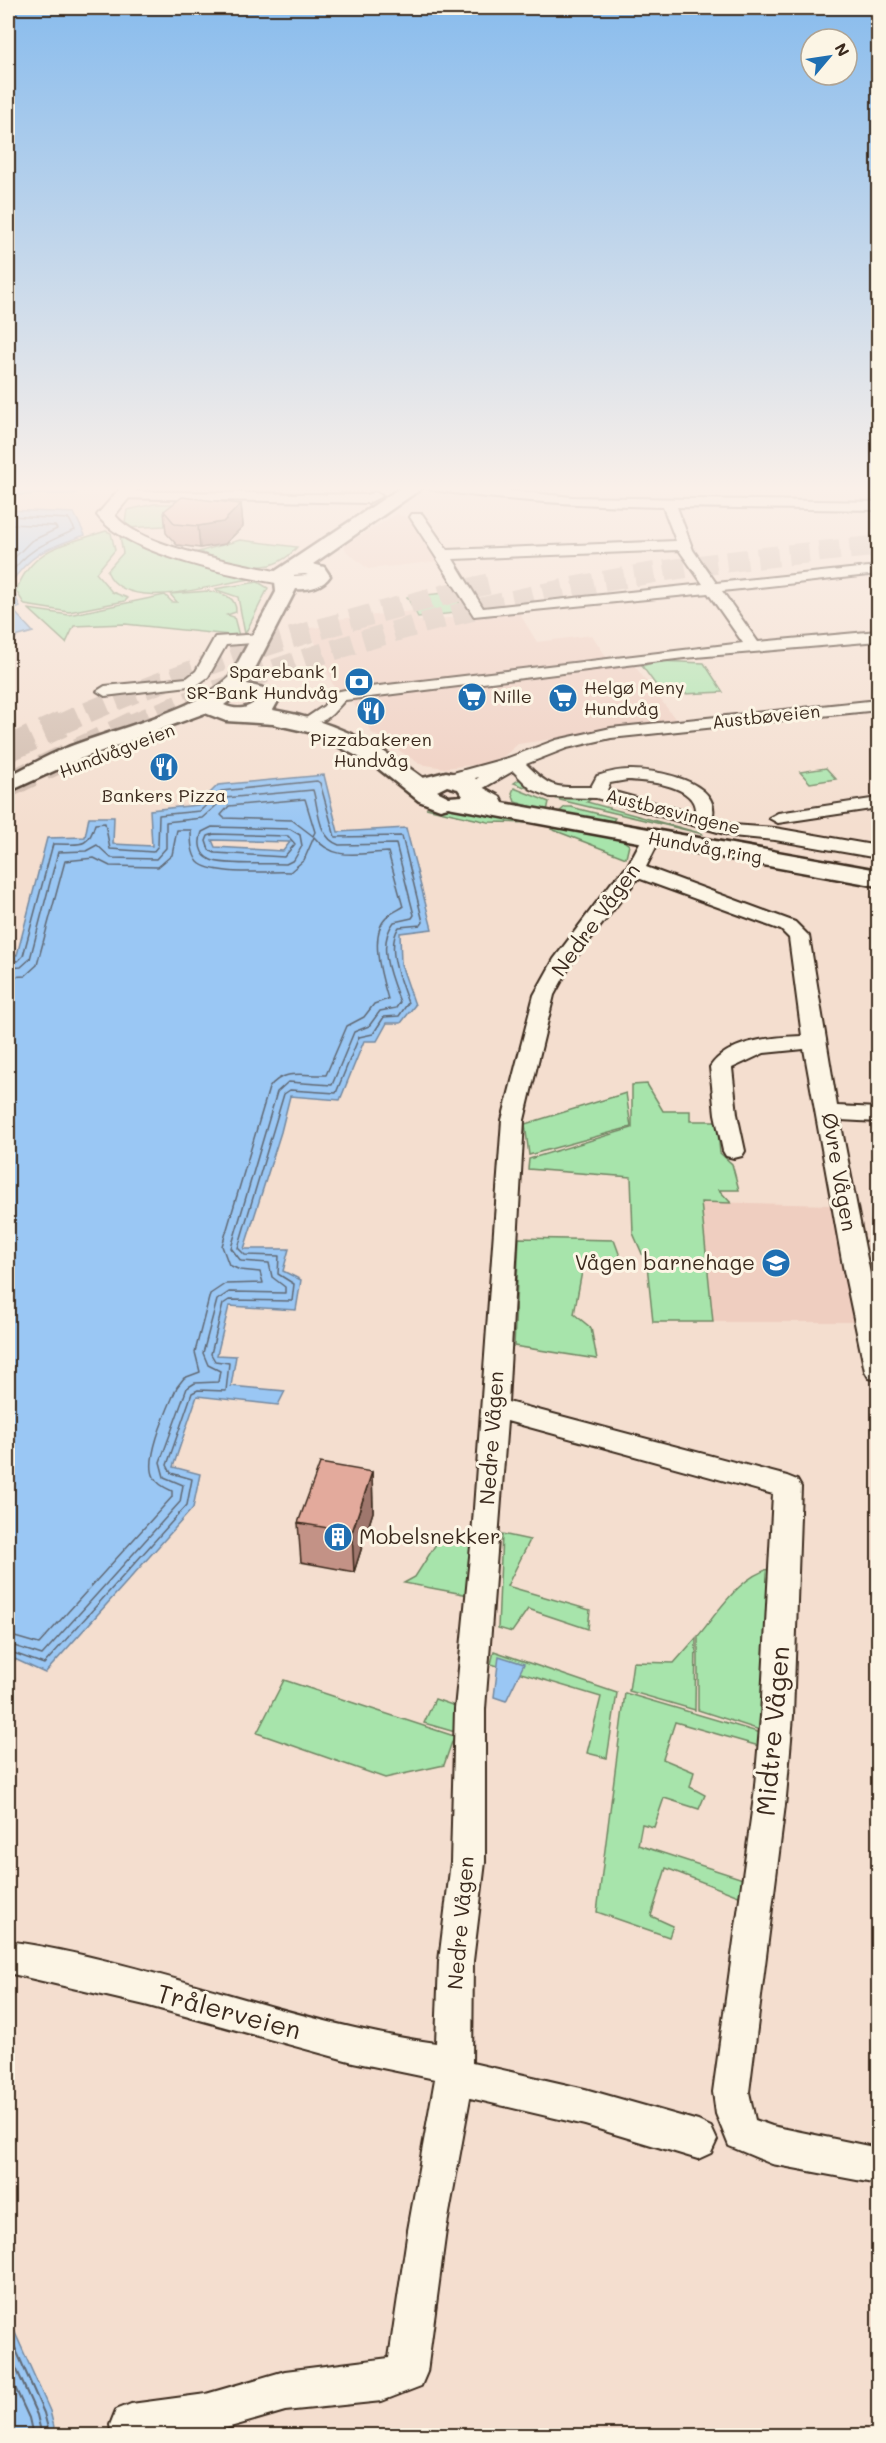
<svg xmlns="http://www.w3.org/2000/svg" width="886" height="2443" font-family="Mali,sans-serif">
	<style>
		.built { fill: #efcec0 }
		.green { fill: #a7e4ab; stroke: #718764; stroke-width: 1.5 }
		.water { fill: #9ac7f4; stroke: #74889e; stroke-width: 1.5; fill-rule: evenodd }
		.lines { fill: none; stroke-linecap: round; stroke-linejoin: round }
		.shore-far1 { stroke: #616974; stroke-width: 1.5 }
		.shore { stroke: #616974; stroke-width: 2 }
		.trunk-tunnel-far1 { stroke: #cfbaac; stroke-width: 21; stroke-dasharray: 21 10; stroke-linecap: butt }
		.trunk-tunnel { stroke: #cfbaac; stroke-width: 26; stroke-dasharray: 26 13; stroke-linecap: butt }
		.minor-casing { stroke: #3b2a1e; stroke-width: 4 }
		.tertiary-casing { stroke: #3b2a1e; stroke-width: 4 }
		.secondary-casing { stroke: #3b2a1e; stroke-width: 5 }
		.minor { fill: #fcf5e5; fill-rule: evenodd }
		.tertiary { fill: #fcf5e5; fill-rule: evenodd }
		.secondary { fill: #fcf5e5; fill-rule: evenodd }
		.wall { fill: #c39286; stroke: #3b2a1e; stroke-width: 1.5 }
		.shaded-wall { fill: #9f776d; stroke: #3b2a1e; stroke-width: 1.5 }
		.building { fill: #e3aa9c; stroke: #3b2a1e; stroke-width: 1.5 }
		.labels { text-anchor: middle; stroke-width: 6; stroke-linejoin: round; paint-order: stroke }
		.far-poi-label { font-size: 18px; fill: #3b2a1e; stroke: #fcf5e5; text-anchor: start }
		.far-street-label { font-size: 18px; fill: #3b2a1e; stroke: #fcf5e5 }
		.street-label { font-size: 21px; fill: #3b2a1e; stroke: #fcf5e5 }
		.poi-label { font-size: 21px; fill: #3b2a1e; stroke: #fcf5e5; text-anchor: end }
		.near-street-label { font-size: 26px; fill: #3b2a1e; stroke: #fcf5e5 }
	</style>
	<rect width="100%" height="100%" fill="#f4decf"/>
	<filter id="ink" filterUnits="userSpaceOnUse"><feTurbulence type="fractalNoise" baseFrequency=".0167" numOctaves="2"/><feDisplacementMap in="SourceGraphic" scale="12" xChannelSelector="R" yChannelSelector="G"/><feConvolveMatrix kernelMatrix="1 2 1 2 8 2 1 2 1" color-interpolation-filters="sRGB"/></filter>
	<g filter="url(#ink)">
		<!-- built -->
		<g class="built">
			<polygon points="397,514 414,520 441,561 368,569 346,551 344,545"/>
			<polygon points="413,611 419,621 518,611 537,642 592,635 607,658 627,656 677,721 518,744 504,756 483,764 444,768 420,764 372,733 346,691 336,692 309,628 340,625 338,619"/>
			<polygon points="701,1202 835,1205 855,1322 713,1322"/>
		</g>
		<!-- green -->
		<g class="green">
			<polygon points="206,500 222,500 227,503 187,514 165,526 124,528 127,510 154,504 200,504"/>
			<path d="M106,531l5,2 4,17 -19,23 16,19 16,6 -3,3 -56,11 -44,-7 -9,-14c17,-45 49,-46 90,-60z"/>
			<path d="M120,536l130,40 1,3c-36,4 -126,37 -144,-8l16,-18z"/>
			<path d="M240,540l57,7c-28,34 -64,15 -99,5z"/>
			<polygon points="258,582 268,588 245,634 238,597 214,589"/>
			<path d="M208,591c13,2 29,5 28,21l-9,3 7,2 5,19 -114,-12 -51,2 -8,17 -37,-34 40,6 96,-20 7,7h5l-7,-8z"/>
			<polygon points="453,592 465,612 418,617 407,597"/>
			<polygon points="658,661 704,663 723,692 663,695 642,666"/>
			<polygon points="826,768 836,779 810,783 800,772"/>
			<path d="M523,777c26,22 38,23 72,19l-8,6 116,32 -143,-34 -46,-17z"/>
			<polygon points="514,788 549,802 547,811 515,802 512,793"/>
			<polygon points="565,807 571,807 615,818 613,821 558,813"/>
			<polygon points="426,808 467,809 537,823 488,822"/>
			<polygon points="552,827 621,839 629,845 626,858 551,829"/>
			<polygon points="647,1084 663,1111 690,1111 690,1121 717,1121 720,1153 732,1164 739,1190 719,1190 731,1203 701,1202 713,1322 653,1322 647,1265 633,1233 631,1177 528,1169 529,1159 632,1128 632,1085"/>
			<polygon points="626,1093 631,1127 529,1155 525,1124"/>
			<polygon points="519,1238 614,1240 621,1259 584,1261 574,1314 591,1328 597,1359 514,1346"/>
			<polygon points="428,1533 471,1546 469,1595 404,1583 415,1577 436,1544"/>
			<polygon points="502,1534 530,1540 507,1586 590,1610 588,1629 528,1609 512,1632 498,1628"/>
			<path d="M776,1567l-10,165 -68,-22v-74c22,-26 42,-62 78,-69z"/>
			<polygon points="696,1638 695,1710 629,1691 633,1662 674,1663"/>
			<polygon points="494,1651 617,1693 607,1758 587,1753 601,1697 491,1664"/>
			<polygon points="284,1680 454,1736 444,1765 385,1778 257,1733"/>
			<polygon points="625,1693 761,1733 759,1746 675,1722 663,1759 694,1772 690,1787 705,1795 699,1809 664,1798 654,1827 642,1824 638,1845 743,1879 741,1897 666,1868 651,1916 673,1926 669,1937 597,1912"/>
			<polygon points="435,1699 458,1707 455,1732 424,1723"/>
		</g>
		<!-- water -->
		<g class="water">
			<polygon points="8,486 83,486 75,494 8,495"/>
			<path d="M8,510l66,3 11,22c-36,13 -52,16 -75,49l10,23 -7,3 20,22 -25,7z"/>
			<path d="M324,775l14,57 68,-4 26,101 -32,4 1,31 14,41 -14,18h-14l-10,18h-13l-24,59 -50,-4 -9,36 -37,117h45l-6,22 18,9 -5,30 -67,-4 -12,49 19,1 -5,30 54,5 -7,14 -81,-9 -24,71 27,7 -7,34 -148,165 -37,-17v-702l9,1 30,-117 38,-1 4,-20h25l-1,27 39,2 -2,-36 48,-5 20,-20zM212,840l77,2h1l-7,9 -68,-4z"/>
			<polygon points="499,1656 524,1664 506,1701 494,1697"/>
			<polygon points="8,2317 50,2411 56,2435 8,2435"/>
		</g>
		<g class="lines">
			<!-- shore-far1 -->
			<g class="shore-far1">
				<polyline points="8,489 74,486"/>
				<path d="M8,516l61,3 6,11c-28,12 -51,21 -67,48"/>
				<polyline points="8,524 55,526 57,529 31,541 8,564"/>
				<polygon points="305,799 315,832 313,836 292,820 224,818 221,815 229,806"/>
				<path d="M212,827l78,2 10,6 2,11 -8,14 -8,4c-17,-1 -62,2 -75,-4 -12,-5 -13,-18 -9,-28z"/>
				<polygon points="214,834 288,836 295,844 284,857 215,853 209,850 206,841 208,836"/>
				<path d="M8,960l10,1 5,-5 30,-112c24,-1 35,7 42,-20l10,-1 5,26 43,3 5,-6 1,-31 41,-4 21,-20 96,-10 3,2 15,54 67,-1 21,86 -2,3 -22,2c-14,21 2,55 9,76l-9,13 -15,1 -11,17 -14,3 -23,56 -46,-3 -6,4 -46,154 7,7 34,1 -1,18 16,10 -2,17 -63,-1 -6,4 -12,50 4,7 14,2 -3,28 -28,-1 -6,3 -25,72 4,8 21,6 -5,26 -143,159 -36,-13"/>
				<path d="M8,968l13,-1 9,-8 28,-107 28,-1 11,-6 14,13 45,1 10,-11v-26l36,-4 23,-20 88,-8c6,19 4,47 26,55l57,-1 18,71 -2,3 -18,4c-18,23 -3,56 6,80l-4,6 -16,3 -11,15 -15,6 -22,53 -44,-3 -11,10 -46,156 10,13 28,2 3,14 13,10v6l-56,-1 -12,8 -14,53 5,12 12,6 -2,11 -23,1 -8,5 -27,74 4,15 19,8 -3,17 -138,153 -34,-11"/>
				<path d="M8,977l17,-1 12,-11 28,-104 29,-3 16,8 48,1 14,-12 5,-25h14c0,11 0,23 7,32 13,14 72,9 92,10l14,-12 10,-23c20,25 45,16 74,15l15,55c-5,3 -12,6 -16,10 -19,17 -5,61 1,82l-14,5 -10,13 -17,9 -21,49c-22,1 -43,-7 -57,13l-47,158 7,19 11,5 20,2 3,11 -38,1 -15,10 -15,58 5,20 -16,6 -7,9c-8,19 -33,71 -23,90 3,7 11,11 18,14v6l-133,147 -31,-9"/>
			</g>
			<!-- shore -->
			<g class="shore">
				<polyline points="8,2332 44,2413 50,2436"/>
				<polyline points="8,2350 37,2415 42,2436"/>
				<polyline points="8,2372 29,2418 33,2436"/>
			</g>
			<!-- trunk-tunnel-far1 -->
			<g class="trunk-tunnel-far1">
				<path d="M59,725c137,-63 283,-105 429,-141"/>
				<path d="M130,725c169,-71 345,-123 527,-153 73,-12 147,-19 221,-26"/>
			</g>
			<!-- trunk-tunnel -->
			<g class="trunk-tunnel">
				<polyline points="8,749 62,724"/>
				<polyline points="8,785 134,724"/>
			</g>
			<!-- minor casing -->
			<g class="minor-casing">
				<g id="minor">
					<path d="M426,486h35l111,11 306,5v8l-201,-3 16,43 23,33 162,-17v8l-156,17 36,51 120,-11v10l-194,17 -339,42c-10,10 -19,26 -37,22l-2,-4 18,-12 7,-13 14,-3 398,-47 -35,-50 -234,23 -64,-99 2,-3h10l25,36 229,-9 -13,-34c-77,-2 -153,-5 -230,-17zM679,550l24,34 -220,24 -30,-49z"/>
					<polygon points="870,486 878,486 878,491 873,490"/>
					<polygon points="121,491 366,495 375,492 382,496 368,503 116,498 114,495"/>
					<polygon points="261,634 269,639 267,642 226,645 208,677 197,685 105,696 97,691 105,686 187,678 196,671 215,637"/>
					<path d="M878,700v10l-267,28 -44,10 -41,16c26,26 29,23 65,23l6,-11c10,-3 20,-6 31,-6 26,-1 96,11 84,49l21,6 42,3 103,18v12l-103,-18 -43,-4 -136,-38 -46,-1 -19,-8 -18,-18 -40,23 -9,-5 15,-12 -27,7 -9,-5 3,-4 62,-17 48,-18 55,-12zM627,780c21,1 72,5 68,34l-88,-24 3,-7z"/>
					<polygon points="878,798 878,808 778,823 769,818 778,813"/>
					<path d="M651,833l9,6 -14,28 149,55 14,14 28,170 41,2v14l-38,-2 38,195v65l-9,-2 -4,-7 -22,-105 -39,-217 -40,4 -32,15 5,46 8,37 -3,5 -8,2 -8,-2 -3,-5 -8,-37 -5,-47c18,-27 63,-30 92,-31l-13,-98 -8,-8 -143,-52 -67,86 -17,31 -30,125 -16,282 279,74 10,4 4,7 -8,229 -7,81 -37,295 6,28 17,6 106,22v36l-106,-20 -43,-18 -13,-32 -3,-22 41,-295 7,-81 12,-222 -266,-73 -22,288v153l-12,99 -1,102 113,26 113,32 13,6 6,13 -6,13 -13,6 -113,-34 -115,-27 -24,132 -19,142 -6,14 -39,15 -97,10 -79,23 -94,2 -2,-11 6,-15 15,-6 75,-10 79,-23 104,-13 19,-128 27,-151 -82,-17 -208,-57 -137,-32v-32c145,21 282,82 428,102l3,-82 12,-99 4,-153 17,-173 30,-416 32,-125 20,-36 58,-77 15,-15 17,-32z"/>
				</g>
			</g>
			<!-- tertiary casing -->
			<g class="tertiary-casing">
				<path id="tertiary" d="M122,486h17l-24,29c26,34 132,49 174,59l2,4 -9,6c-47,-8 -157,-30 -185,-69z"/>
			</g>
			<!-- secondary casing -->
			<g class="secondary-casing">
				<path id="secondary" d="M403,486h22l-112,78 11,3 6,9c-7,11 -21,14 -34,13l-49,95 24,6 7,11 -5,9c58,10 103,33 150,68l23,-6 29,6 7,9 18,10 3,6 375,67v16l-430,-79 -8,2 -21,-8 -45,-36 -61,-32 -40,-9 -47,-3 -21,-8 -125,46 -72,33v-16c19,-9 38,-20 58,-28 47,-19 128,-36 164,-71l46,-85 -1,-11 -4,-5 3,-4zM305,574l3,1 -15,1v-1zM249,698l7,3c-9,9 -21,9 -32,4l8,-6zM447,786l11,3 5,7 -14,1 -12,-6z"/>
			</g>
			<!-- minor -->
			<use href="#minor" class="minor"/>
			<!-- tertiary -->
			<use href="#tertiary" class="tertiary"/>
			<!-- secondary -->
			<use href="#secondary" class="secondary"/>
		</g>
		<!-- wall -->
		<g class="wall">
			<polygon points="241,504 243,526 225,544 200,548 177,545 166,533 164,511"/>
			<polygon points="372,1472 373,1512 354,1572 301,1562 298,1523"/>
		</g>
		<!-- shaded-wall -->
		<g class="shaded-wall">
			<polygon points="241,504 243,526 225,544 200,548 198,526"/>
			<polygon points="372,1472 373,1512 354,1572 352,1532"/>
		</g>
		<!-- building -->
		<g class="building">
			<polygon points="182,497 241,504 223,522 198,526 175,524 164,511"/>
			<polygon points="320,1463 372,1472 352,1532 298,1523"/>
		</g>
	</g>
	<!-- sky -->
	<linearGradient id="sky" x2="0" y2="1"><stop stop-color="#89bced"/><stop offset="0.59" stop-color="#faf0e9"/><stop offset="1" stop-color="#faf0e9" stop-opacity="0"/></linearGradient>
	<rect width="886" height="828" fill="url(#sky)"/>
	<!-- icons -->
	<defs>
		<g id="bank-disc" transform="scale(1.5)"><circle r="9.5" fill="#1f6fb2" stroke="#fcf5e5"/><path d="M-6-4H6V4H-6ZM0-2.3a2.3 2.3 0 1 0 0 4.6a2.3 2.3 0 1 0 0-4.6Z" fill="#fff"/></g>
		<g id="supermarket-disc" transform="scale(1.5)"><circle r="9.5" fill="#1f6fb2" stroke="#fcf5e5"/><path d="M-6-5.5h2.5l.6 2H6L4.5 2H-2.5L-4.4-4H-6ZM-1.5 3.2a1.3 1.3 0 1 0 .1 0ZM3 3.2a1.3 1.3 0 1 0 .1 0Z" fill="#fff"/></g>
		<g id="restaurant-disc" transform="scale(1.5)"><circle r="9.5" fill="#1f6fb2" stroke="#fcf5e5"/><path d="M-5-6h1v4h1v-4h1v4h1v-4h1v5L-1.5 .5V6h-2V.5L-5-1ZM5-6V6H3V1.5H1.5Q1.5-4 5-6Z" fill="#fff"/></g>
		<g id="school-disc" transform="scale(1.5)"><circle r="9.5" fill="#1f6fb2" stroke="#fcf5e5"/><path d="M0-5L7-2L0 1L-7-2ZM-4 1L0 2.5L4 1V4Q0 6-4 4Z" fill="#fff"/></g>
		<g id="building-disc" transform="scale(1.5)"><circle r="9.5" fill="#1f6fb2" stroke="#fcf5e5"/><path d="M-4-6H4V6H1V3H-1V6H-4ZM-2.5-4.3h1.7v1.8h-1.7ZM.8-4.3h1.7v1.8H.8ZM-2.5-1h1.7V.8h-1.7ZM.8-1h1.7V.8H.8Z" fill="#fff"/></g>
	</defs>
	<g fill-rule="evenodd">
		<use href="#bank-disc" x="359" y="682"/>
		<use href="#supermarket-disc" x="472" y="697"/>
		<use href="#supermarket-disc" x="563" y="698"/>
		<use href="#restaurant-disc" x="371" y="711"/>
		<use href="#restaurant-disc" x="164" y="767"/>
		<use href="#school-disc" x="776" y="1263"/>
		<use href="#building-disc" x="338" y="1537"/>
	</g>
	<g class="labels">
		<!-- far-poi labels -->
		<g class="far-poi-label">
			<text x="338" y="678" text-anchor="end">Sparebank 1<tspan x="338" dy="21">SR-Bank Hundvåg</tspan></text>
			<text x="584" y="694">Helgø Meny<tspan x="584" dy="21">Hundvåg</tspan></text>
			<text x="493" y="703">Nille</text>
			<text x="371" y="746" text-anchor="middle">Pizzabakeren<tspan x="371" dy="21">Hundvåg</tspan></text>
			<text x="164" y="802" text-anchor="middle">Bankers Pizza</text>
		</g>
		<!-- far-street labels -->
		<g class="far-street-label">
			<text transform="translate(766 717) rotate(-6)" y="6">Austbøveien</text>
			<text transform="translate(117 751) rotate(-21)" y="6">Hundvågveien</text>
			<text transform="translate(673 812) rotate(14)" y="6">Austbøsvingene</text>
			<text transform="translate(705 848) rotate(10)" y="6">Hundvåg ring</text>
		</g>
		<!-- street labels -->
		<g class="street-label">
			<text transform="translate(596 920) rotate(-54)" y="7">Nedre Vågen</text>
			<text transform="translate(839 1172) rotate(80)" y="7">Øvre Vågen</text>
			<text transform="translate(492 1438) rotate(-86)" y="7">Nedre Vågen</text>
			<text transform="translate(461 1923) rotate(-85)" y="7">Nedre Vågen</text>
		</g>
		<!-- poi labels -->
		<g class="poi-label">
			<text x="755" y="1270">Vågen barnehage</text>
			<text x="359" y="1544" text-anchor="start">Mobelsnekker</text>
		</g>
		<!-- near-street labels -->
		<g class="near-street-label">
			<text transform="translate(773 1731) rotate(-85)" y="9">Midtre Vågen</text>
			<text transform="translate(229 2012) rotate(15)" y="9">Trålerveien</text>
		</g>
	</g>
	<!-- margin -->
	<rect width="886" height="2443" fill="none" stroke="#fcf5e5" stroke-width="30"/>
	<rect x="15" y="15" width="856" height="2413" fill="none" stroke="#3b2a1e" stroke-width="2" filter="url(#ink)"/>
	<!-- north arrow -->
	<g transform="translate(829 57) rotate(61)"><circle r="28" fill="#fcf5e5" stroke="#afa495" stroke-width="1.5"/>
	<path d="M0-4.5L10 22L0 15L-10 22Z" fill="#1f6fb2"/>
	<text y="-9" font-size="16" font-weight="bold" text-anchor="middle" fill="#3b2a1e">N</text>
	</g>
</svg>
